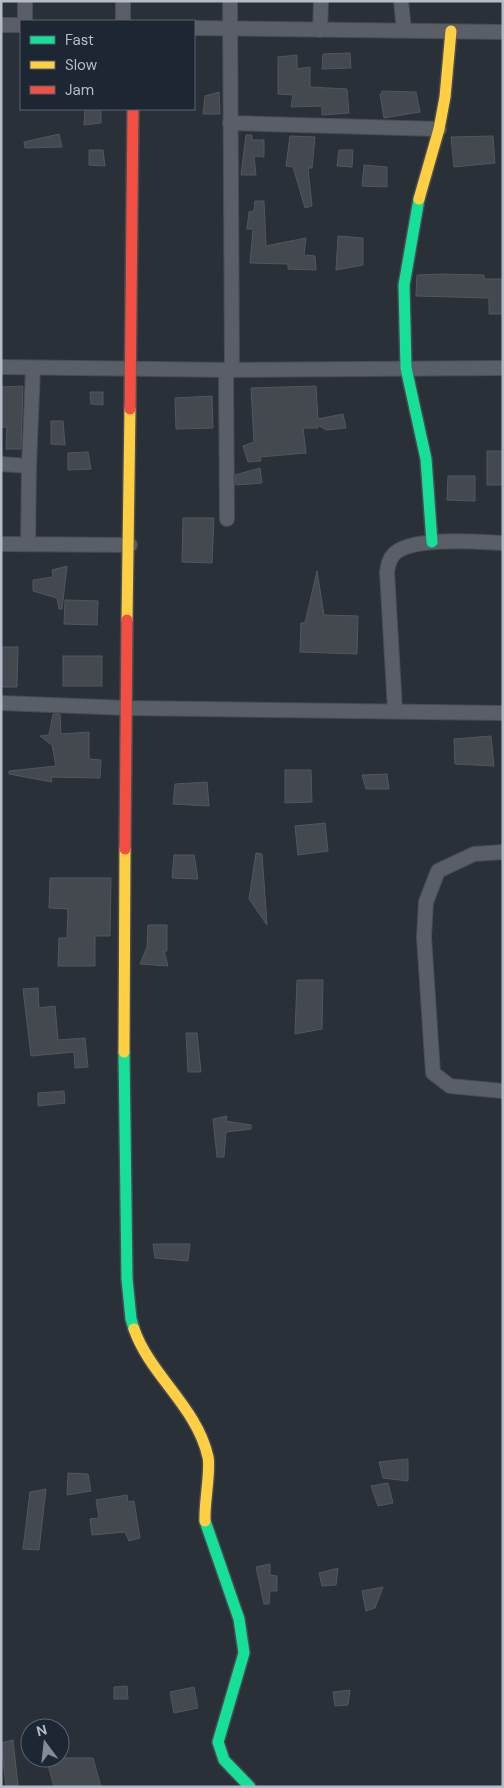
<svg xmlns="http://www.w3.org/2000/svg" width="504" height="1788" font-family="'DM Sans',sans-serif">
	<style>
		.building { fill: #444950; stroke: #52575f }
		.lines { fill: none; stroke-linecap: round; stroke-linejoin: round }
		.street-casing { stroke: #484c53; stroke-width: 16 }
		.fast-casing { stroke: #484c53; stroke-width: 14 }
		.slow-casing { stroke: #484c53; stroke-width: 14 }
		.jam-casing { stroke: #484c53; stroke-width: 14 }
		.street { stroke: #5a5e66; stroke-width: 14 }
		.fast { stroke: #16e098; stroke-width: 11 }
		.slow { stroke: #ffcf43; stroke-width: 11 }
		.jam { stroke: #f24e42; stroke-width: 11 }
	</style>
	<rect width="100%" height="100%" fill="#2a3038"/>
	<!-- building -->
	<g class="building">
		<polygon points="350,53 351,68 322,69 323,54"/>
		<polygon points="297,55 297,69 310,67 310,87 347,89 349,113 322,115 322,106 291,107 293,95 278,94 278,57"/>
		<polygon points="382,91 416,92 420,112 384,118 380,94 382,94"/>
		<polygon points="219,92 220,114 203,114 205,96"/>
		<polygon points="85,109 101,109 101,123 84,125"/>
		<polygon points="59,134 62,147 25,148 24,142"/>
		<polygon points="246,135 252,135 252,140 264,140 264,157 254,156 256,175 241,175"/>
		<polygon points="290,136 315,137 312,168 308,168 312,206 305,208 293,167 286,166"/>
		<polygon points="493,136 495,163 454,167 451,137"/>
		<polygon points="89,150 103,150 105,166 89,165"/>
		<polygon points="339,150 353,150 352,167 337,166"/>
		<polygon points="364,165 387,167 387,187 362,186"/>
		<polygon points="255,201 264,201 266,246 306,238 304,255 315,256 316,270 288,269 288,264 250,263 253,229 247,229 249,212 254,211"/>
		<polygon points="338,236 363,238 363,265 336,270"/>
		<polygon points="442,274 484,275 484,279 503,279 503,314 489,314 489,298 416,296 417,275"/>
		<polygon points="23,386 21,449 6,449 7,427 1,427 1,387"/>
		<polygon points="316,386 318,419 343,414 346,428 326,430 318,425 318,428 303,428 306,453 260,457 261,461 248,462 243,446 254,442 251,388"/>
		<polygon points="90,392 103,392 103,405 91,404"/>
		<polygon points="212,396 213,428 176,429 175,398"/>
		<polygon points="51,421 63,421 65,445 51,444"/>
		<rect x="487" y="451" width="16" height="34"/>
		<polygon points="88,452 91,469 68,470 68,453"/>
		<polygon points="260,468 262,483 236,485 235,475"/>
		<polygon points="448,476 475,476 475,501 447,500"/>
		<polygon points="183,518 214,518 212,563 182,562"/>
		<polygon points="67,566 62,609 59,609 57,598 33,591 33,580 53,577 52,570"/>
		<polygon points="317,571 324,615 358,616 357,654 300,652 301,623 305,623"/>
		<polygon points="65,600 98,601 97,625 64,624"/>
		<polygon points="1,647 18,647 17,687 1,687"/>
		<rect x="63" y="656" width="39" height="30"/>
		<polygon points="53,714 60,714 61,734 89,732 89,759 101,760 100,778 51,777 52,782 9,774 9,771 56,766 52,745 40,736 49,735"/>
		<polygon points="491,736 494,766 455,764 454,739"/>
		<polygon points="285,770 311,770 312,802 285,803"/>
		<polygon points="387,774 389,789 366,789 362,775"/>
		<polygon points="207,782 209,806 173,804 175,784"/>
		<polygon points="325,823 328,851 298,855 295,826"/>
		<polygon points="256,853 262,854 267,925 249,899"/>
		<polygon points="174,855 194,855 198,879 172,878"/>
		<polygon points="50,878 111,878 110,936 95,936 95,966 58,966 59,938 67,938 68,909 49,908"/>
		<polygon points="148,925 167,925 167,951 164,951 168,966 140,964 147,947"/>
		<polygon points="297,980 323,980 322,1029 295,1034"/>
		<polygon points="38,988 39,1008 55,1006 58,1040 85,1038 88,1067 75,1068 74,1052 31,1056 23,989"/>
		<polygon points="186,1033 197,1033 201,1072 188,1072"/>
		<polygon points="64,1091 65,1103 38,1106 38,1093"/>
		<polygon points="227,1116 226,1121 251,1125 251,1129 226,1132 224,1157 217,1157 213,1119"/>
		<polygon points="153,1244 190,1244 188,1261 155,1258"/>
		<polygon points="408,1459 408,1481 383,1478 379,1462"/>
		<polygon points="68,1473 88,1474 91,1491 67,1495"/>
		<polygon points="388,1483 393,1503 378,1506 371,1486"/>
		<polygon points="46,1489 39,1550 23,1549 30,1492"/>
		<polygon points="127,1495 128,1502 134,1501 140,1538 129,1541 125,1532 92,1535 90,1519 99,1518 96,1500"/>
		<polygon points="270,1564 270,1575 277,1576 277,1591 270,1591 269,1604 264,1604 256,1567"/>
		<polygon points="338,1568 336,1585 322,1586 319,1573"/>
		<polygon points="383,1587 375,1608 366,1611 362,1591"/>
		<polygon points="127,1686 128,1699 114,1699 114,1687"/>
		<polygon points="194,1687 198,1708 174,1713 170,1692"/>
		<polygon points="350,1690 348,1705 335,1706 333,1692"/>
		<polygon points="13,1740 18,1785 6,1786 1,1743"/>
		<polygon points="46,1758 93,1758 101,1787 54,1787"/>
	</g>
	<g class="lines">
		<!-- street casing -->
		<g class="street-casing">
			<g id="street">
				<polyline points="230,1 232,370"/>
				<polyline points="401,1 404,30"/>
				<polyline points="25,21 25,1"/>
				<polyline points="123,21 123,1"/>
				<polyline points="1,25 21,25"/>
				<polyline points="194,28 503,32"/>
				<polyline points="320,30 321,1"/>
				<polyline points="230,123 439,129"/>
				<polyline points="1,367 232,370 503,368"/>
				<polyline points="226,370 227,519"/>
				<polyline points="1,464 29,466 28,544"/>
				<polyline points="29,466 33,368"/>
				<polyline points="1,544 130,545"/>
				<polyline points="1,703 128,708 503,713"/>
				<path d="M395,710l-8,-138c1,-7 2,-13 7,-18 17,-18 85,-12 109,-11"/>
				<polyline points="503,852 474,854 438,871 426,902 424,937 433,1073 450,1086 503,1091"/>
			</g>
		</g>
		<!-- fast casing -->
		<g class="fast-casing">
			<g id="fast">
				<polyline points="419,199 404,285 406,368 426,459 432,542"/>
				<polyline points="124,1052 127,1279 131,1319 134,1329"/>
				<polyline points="205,1521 239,1619 244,1653 218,1742 224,1760 250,1787"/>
			</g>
		</g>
		<!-- slow casing -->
		<g class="slow-casing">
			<g id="slow">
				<polyline points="419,199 439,129 445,97 451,31"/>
				<polyline points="127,620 130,409"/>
				<polyline points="124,1052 125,849"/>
				<path d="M134,1329c16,46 63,78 74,128 3,13 -4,46 -3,64"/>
			</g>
		</g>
		<!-- jam casing -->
		<g class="jam-casing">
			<g id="jam">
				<polyline points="130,409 133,109"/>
				<polyline points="125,849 127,620"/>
			</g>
		</g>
		<!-- street -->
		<use href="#street" class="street"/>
		<!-- fast -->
		<use href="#fast" class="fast"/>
		<!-- slow -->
		<use href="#slow" class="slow"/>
		<!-- jam -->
		<use href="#jam" class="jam"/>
	</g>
	<!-- border -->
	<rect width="504" height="1788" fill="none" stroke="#b4bcc9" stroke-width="5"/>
	<!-- legend -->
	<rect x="20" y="20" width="175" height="90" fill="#1d2633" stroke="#59626f"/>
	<rect x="30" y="36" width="25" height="8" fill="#16e098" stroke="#59626f"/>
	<text x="65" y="45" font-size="15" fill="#b4bcc9">Fast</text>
	<rect x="30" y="61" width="25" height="8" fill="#ffcf43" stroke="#59626f"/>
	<text x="65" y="70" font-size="15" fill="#b4bcc9">Slow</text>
	<rect x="30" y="86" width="25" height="8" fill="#f24e42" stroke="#59626f"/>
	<text x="65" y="95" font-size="15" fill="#b4bcc9">Jam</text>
	<!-- north arrow -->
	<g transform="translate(45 1743) rotate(345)"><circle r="24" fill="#1d2633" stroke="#59626f"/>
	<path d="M0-4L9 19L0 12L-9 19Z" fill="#848b96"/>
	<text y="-8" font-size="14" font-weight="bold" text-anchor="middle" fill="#b4bcc9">N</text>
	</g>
</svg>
